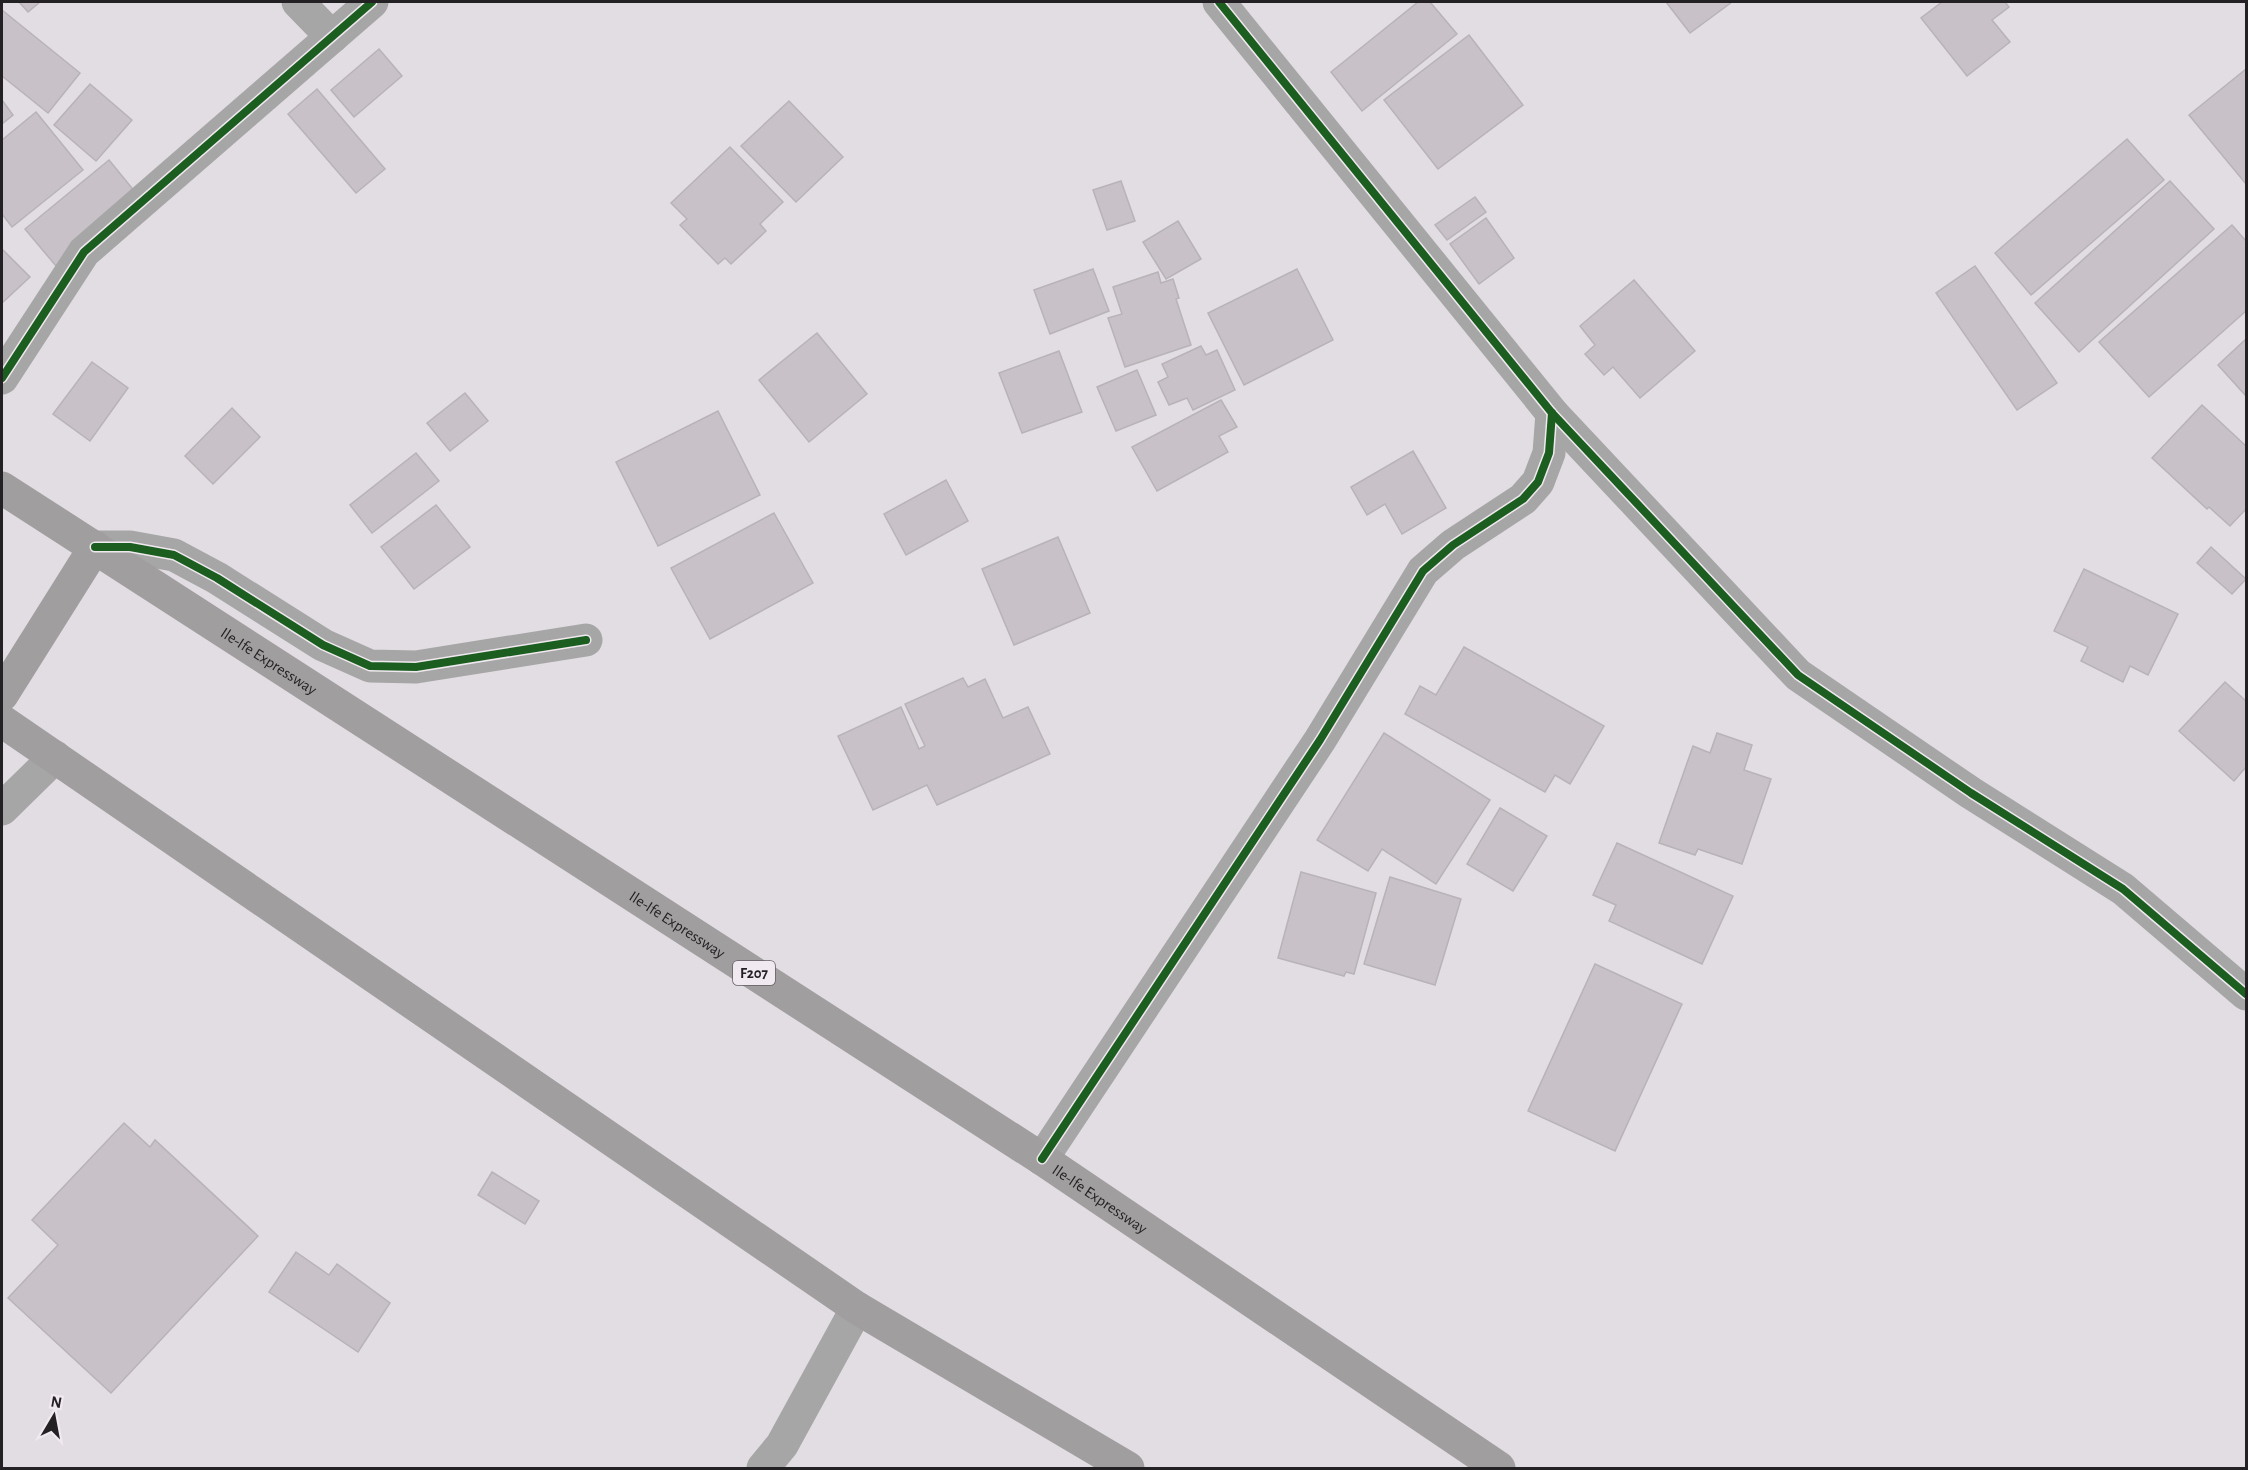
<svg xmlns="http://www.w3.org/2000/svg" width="2248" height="1470" font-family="'Alegreya Sans',sans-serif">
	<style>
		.building { fill: #c9c1c8; stroke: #b7b3b7; stroke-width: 1.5 }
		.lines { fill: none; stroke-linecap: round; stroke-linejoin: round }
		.minor { stroke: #a7a6a6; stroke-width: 33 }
		.primary { stroke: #a19e9f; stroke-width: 33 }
		.cycleway-casing { stroke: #f1e9f0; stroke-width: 11 }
		.cycleway { stroke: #1b5e20; stroke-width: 8 }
		.labels { text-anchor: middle; stroke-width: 5; stroke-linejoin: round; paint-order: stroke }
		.shield { fill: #f1e9f0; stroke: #625d61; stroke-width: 1.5 }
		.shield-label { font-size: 15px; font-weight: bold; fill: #242124 }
		.street-label { font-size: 16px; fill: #242124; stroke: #f1e9f0 }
	</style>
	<rect width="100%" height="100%" fill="#e2dde2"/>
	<!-- building -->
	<g class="building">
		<polygon points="19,2 40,2 28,12"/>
		<polygon points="1418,2 1430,2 1457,34 1362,111 1331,72"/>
		<polygon points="1666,2 1732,2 1690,33"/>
		<polygon points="1942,2 2005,2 2009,7 1992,20 2010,42 1967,76 1921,18"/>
		<polygon points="2,10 80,73 48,113 2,76"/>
		<polygon points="1469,35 1523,105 1438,169 1384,100"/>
		<polygon points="379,49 402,76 354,117 331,90"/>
		<polygon points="2246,69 2246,184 2189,115"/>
		<polygon points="90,84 132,120 96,161 54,125"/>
		<polygon points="317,89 385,169 356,193 288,114"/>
		<polygon points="2,100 13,115 2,124"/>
		<polygon points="789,101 843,157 796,202 741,146"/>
		<polygon points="36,112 83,170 12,227 2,214 2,140"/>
		<polygon points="2127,139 2164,180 2031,295 1995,253"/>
		<polygon points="730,147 783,202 760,224 766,231 731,264 725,258 718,264 680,225 687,219 671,203"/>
		<polygon points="109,160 140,198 56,266 25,229"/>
		<polygon points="1121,181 1135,221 1107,230 1093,190"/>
		<polygon points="2170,181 2214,229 2079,352 2035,303"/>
		<polygon points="1475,197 1486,212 1447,240 1435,225"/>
		<polygon points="1486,218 1514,258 1479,284 1450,244"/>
		<polygon points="1178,221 1201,259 1166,279 1143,242"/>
		<polygon points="2232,225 2246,241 2246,311 2149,397 2099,342"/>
		<polygon points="2,249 30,277 2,303"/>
		<polygon points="1975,266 2057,383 2017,410 1936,293"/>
		<polygon points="1093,269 1109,311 1050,334 1034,290"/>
		<polygon points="1297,269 1333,340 1244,385 1208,313"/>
		<polygon points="1158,272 1161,283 1173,279 1179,298 1176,299 1191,345 1125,367 1108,318 1122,314 1113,287"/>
		<polygon points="1634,280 1695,351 1640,398 1613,367 1604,375 1585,354 1595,345 1580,326"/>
		<polygon points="817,333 867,394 809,442 759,380"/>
		<polygon points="2246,339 2246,396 2218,365"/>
		<polygon points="1201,346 1206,355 1217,350 1235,390 1193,410 1187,398 1169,405 1158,382 1168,377 1162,364"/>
		<polygon points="1059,351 1082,412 1022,433 999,373"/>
		<polygon points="92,362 128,388 90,441 53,414"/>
		<polygon points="1137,370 1156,415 1116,431 1097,387"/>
		<polygon points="465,393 488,421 450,451 427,423"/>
		<polygon points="1221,400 1237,427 1219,436 1228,452 1157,491 1132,447"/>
		<polygon points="2202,405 2246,446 2246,509 2230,526 2209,507 2207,509 2152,458"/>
		<polygon points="232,408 260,437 213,484 185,456"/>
		<polygon points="718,411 760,495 658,546 616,462"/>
		<polygon points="1413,451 1446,508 1402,534 1385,504 1367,515 1351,487"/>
		<polygon points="416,453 439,481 372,533 350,505"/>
		<polygon points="946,480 968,521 906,555 884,514"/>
		<polygon points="436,505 470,547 414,589 381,547"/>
		<polygon points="774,513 813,583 710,639 671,568"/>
		<polygon points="1058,537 1090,613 1014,645 982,569"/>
		<polygon points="2211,547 2246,579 2232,594 2197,563"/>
		<polygon points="2084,569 2178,614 2148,675 2130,666 2123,682 2081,661 2088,647 2054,631"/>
		<polygon points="1464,647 1604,726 1570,784 1555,775 1545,792 1405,714 1420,686 1436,695"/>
		<polygon points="963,678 968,687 985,679 1003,718 1028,707 1050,754 937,805 927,785 873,810 838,736 901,707 919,749 925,746 905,704"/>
		<polygon points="2225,682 2246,701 2246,767 2234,781 2179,731"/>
		<polygon points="1384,733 1490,800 1436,884 1382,849 1368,871 1317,840"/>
		<polygon points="1717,733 1752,745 1744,770 1771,779 1742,864 1698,849 1695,855 1659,843 1693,746 1710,753"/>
		<polygon points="1500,808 1547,836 1513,891 1467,864"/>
		<polygon points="1617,843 1733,896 1702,964 1609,921 1616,905 1593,895"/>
		<polygon points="1301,872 1376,893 1354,974 1346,972 1344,976 1278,958"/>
		<polygon points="1390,877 1461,899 1435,985 1364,964"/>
		<polygon points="1595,964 1682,1004 1615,1151 1528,1111"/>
		<polygon points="124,1123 150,1147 155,1140 258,1236 111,1393 8,1298 58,1245 32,1220"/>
		<polygon points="492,1172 539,1201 525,1224 478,1195"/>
		<polygon points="296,1252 329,1275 337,1264 390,1303 358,1352 269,1292"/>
	</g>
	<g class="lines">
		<!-- minor -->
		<g class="minor">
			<polyline points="298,2 332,37"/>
			<polyline points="1219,2 1552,413 1798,675 1971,793 2123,889 2246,994"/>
			<polyline points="2,378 84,252 372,2"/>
			<polyline points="95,547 130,547 174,555 217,578 323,645 370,666 416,667 586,640"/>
			<polyline points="2,809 55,757"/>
			<polyline points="1042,1159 1320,740 1423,571 1453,545 1523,499 1538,482 1549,453 1552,413"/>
			<polyline points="763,1468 782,1445 857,1308"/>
		</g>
		<!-- primary -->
		<g class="primary">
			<path id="s1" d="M2,488l1040,671 457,309"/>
			<polyline points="2,695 95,547"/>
			<polyline points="2,721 857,1308 1128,1468"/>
		</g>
		<!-- cycleway casing -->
		<g class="cycleway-casing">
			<g id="cycleway">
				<polyline points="1219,2 1552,413 1798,675 1971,793 2123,889 2246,994"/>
				<polyline points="2,378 84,252 372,2"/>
				<polyline points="95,547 130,547 174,555 217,578 323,645 370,666 416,667 586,640"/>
				<polyline points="1042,1159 1320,740 1423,571 1453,545 1523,499 1538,482 1549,453 1552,413"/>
			</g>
		</g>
		<!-- cycleway -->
		<use href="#cycleway" class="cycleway"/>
	</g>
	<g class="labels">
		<!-- shield labels -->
		<rect class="shield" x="733" y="961" width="42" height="24" rx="4.5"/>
		<g class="shield-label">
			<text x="754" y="978">F207</text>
		</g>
		<!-- street labels -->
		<g class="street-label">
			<text dy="6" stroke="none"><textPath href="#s1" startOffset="318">Ile-Ife Expressway</textPath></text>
			<text dy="6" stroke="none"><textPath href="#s1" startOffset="804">Ile-Ife Expressway</textPath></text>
			<text dy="6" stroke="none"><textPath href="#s1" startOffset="1308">Ile-Ife Expressway</textPath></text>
		</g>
	</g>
	<!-- border -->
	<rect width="2248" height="1470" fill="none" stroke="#242124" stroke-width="6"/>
	<!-- north arrow -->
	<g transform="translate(54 1416) rotate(10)" stroke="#f1e9f0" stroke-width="4.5" paint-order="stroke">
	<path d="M0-4.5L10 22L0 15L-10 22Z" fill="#242124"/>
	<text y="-9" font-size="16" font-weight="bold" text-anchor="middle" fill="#242124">N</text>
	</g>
</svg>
